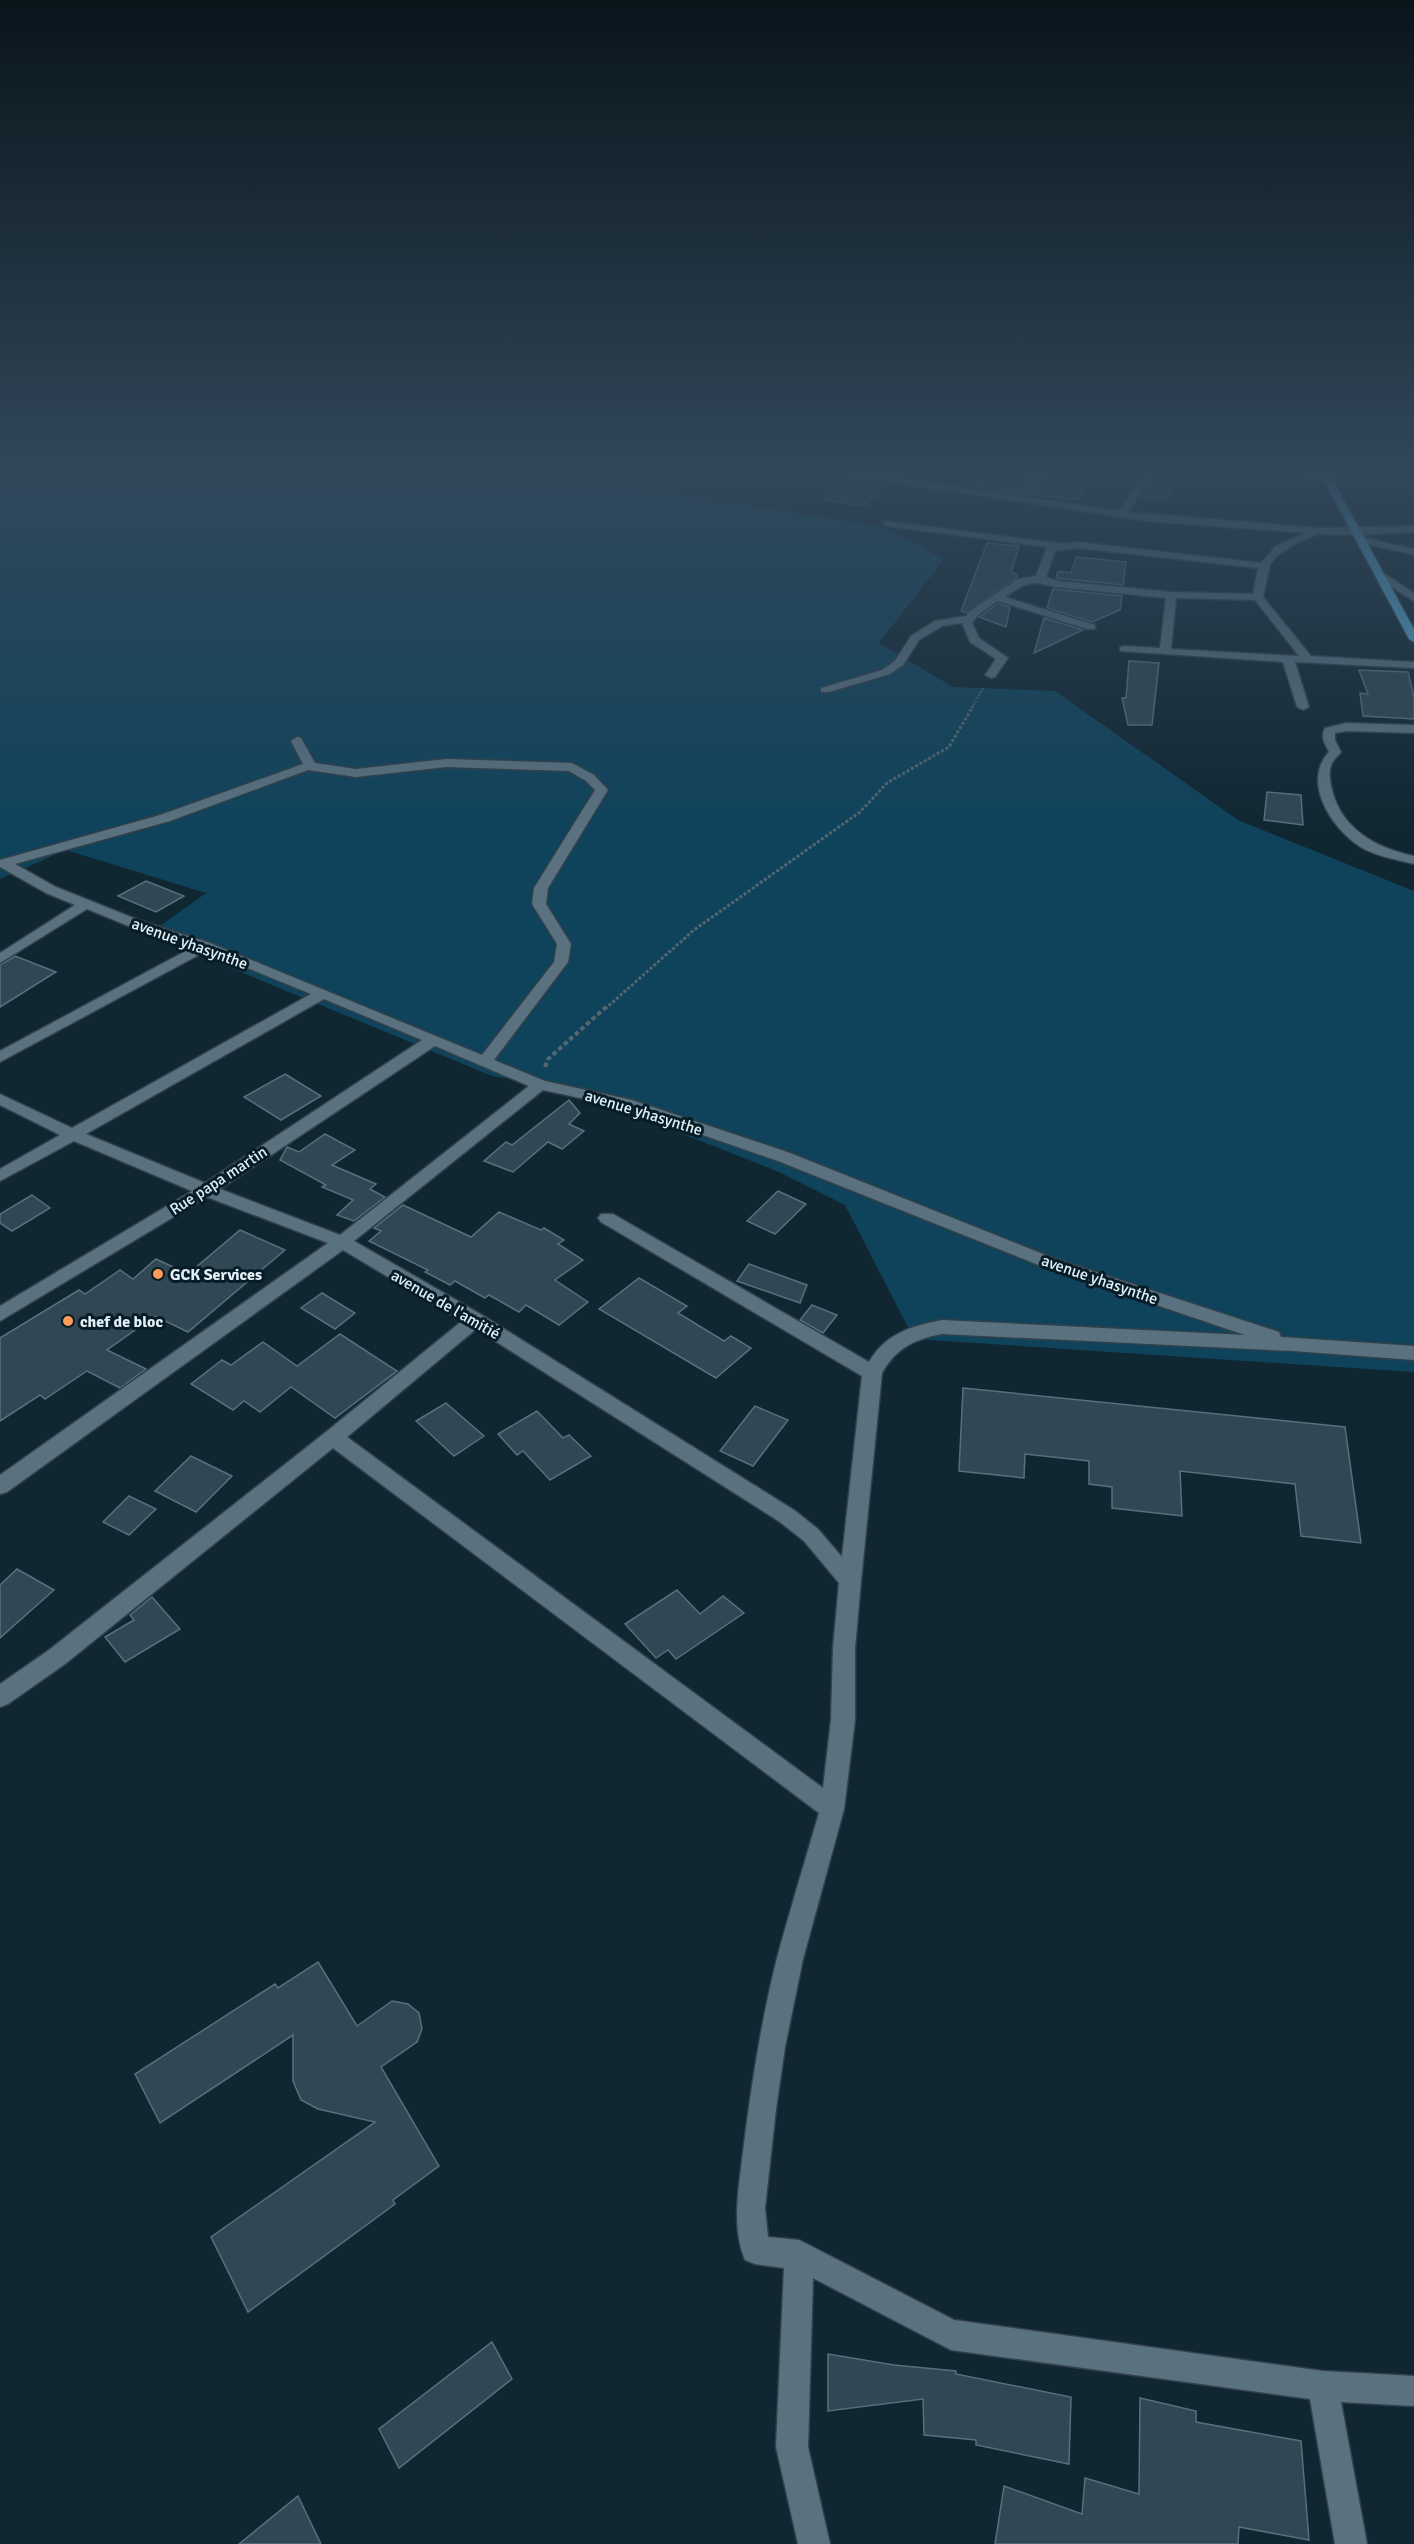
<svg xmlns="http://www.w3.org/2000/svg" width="1414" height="2544" font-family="Signika,sans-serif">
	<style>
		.green { fill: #0f435b }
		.building { fill: #314754; stroke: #58707d; stroke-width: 1.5 }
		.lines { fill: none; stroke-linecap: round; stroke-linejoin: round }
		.minor-casing { stroke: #32404a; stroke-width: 3 }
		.highway-casing { stroke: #32404a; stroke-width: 3 }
		.path-far2 { stroke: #546771; stroke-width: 2; stroke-dasharray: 2 1.5; stroke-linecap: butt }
		.path-far1 { stroke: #546771; stroke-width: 3; stroke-dasharray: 3 2; stroke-linecap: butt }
		.path { stroke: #546771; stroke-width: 4; stroke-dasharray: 4.5 3; stroke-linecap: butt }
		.minor { fill: #5a7280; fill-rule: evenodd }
		.highway { fill: #5bafdb; fill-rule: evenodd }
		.poi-dot { fill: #fe9c58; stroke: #061c27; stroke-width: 2 }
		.labels { text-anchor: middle; stroke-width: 6; stroke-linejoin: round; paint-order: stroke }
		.street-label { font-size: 16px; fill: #e2eff7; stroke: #061c27 }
		.poi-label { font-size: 16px; font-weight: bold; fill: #e2eff7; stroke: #061c27; text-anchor: start }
	</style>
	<rect width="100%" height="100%" fill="#102631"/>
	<!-- green -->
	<polygon class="green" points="0,473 474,473 610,484 879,526 944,559 879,643 953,687 1055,691 1238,820 1414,891 1414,1372 914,1339 845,1205 779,1172 567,1088 492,1076 149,934 206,893 66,850 0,879"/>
	<!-- building -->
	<g class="building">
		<polygon points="970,473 1035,473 1017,493 970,486"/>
		<polygon points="1049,473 1094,473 1079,500 1032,495"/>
		<polygon points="1155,473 1186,473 1165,499 1141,497"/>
		<polygon points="850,478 886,484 864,506 824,500"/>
		<polygon points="987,543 1019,546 1011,573 1017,574 1016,578 966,613 961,611"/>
		<polygon points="1076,557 1126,562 1123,585 1056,578 1058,571 1071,573"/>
		<polygon points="1053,589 1122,596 1120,610 1092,622 1047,608"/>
		<polygon points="998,603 1010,607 1006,627 979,617"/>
		<polygon points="1044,618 1083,630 1034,653"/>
		<polygon points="1129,661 1159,663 1152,725 1128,725 1122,698 1126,698"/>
		<polygon points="1359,670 1408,672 1414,697 1414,719 1363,716 1360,693 1368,694"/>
		<polygon points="1267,792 1301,795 1303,825 1264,820"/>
		<polygon points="146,881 184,896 156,912 118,896"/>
		<polygon points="15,956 56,972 0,1007 0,965"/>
		<polygon points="285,1074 321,1096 281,1120 244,1097"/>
		<polygon points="569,1100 580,1113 569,1124 584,1131 562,1149 548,1142 513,1172 484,1161 506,1142 512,1145"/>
		<polygon points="325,1134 355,1150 332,1165 376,1184 370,1189 385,1197 354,1221 337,1215 353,1200 322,1187 326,1185 280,1160 287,1147 299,1152"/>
		<polygon points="778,1191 806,1204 775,1234 747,1221"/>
		<polygon points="32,1195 50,1208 12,1231 0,1223 0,1214"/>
		<polygon points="403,1205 471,1237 499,1212 541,1230 544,1228 564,1240 558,1244 583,1260 555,1280 588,1302 559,1325 526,1305 519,1312 489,1295 485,1298 455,1281 450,1285 425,1272 428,1270 369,1241 381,1231 374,1228"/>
		<polygon points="240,1230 285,1250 188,1332 155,1316 107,1350 146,1369 120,1388 87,1371 45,1399 40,1395 0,1421 0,1338 79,1290 85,1294 120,1270 133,1279 156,1259 188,1274"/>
		<polygon points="749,1264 807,1285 800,1303 737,1281"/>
		<polygon points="639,1278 687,1306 678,1313 724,1341 731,1336 751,1348 716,1378 599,1309"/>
		<polygon points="322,1293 355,1313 335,1329 301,1308"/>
		<polygon points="812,1305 837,1315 823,1333 800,1320"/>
		<polygon points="340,1334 397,1371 335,1418 291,1387 260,1412 244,1401 233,1410 191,1384 222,1360 231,1365 263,1342 297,1366"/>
		<polygon points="963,1388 1345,1427 1361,1543 1301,1536 1295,1484 1180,1471 1182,1516 1112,1508 1112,1487 1089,1484 1089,1461 1025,1454 1024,1478 959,1471"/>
		<polygon points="446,1403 484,1436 454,1456 416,1421"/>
		<polygon points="755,1406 788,1420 753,1466 720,1451"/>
		<polygon points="537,1411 563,1438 569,1435 591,1456 550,1480 523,1451 517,1455 498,1434"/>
		<polygon points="191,1456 232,1476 196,1512 155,1491"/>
		<polygon points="129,1496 156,1509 129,1535 103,1522"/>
		<polygon points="17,1569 54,1590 0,1638 0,1585"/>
		<polygon points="677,1590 700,1614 723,1596 744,1613 676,1659 668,1650 656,1658 625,1624"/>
		<polygon points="152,1597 180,1629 125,1662 105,1637 134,1620 130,1615"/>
		<polygon points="318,1962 357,2026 392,2001 408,2004 419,2013 422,2029 417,2042 381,2067 439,2166 393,2200 395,2204 248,2312 211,2237 375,2122 318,2109 301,2100 293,2081 293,2035 160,2123 135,2074 275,1984 278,1988"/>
		<polygon points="492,2342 512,2379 399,2468 379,2429"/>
		<polygon points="828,2354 894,2365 956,2371 956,2374 1071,2397 1069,2464 976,2445 976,2440 924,2435 923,2399 828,2411"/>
		<polygon points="1140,2398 1196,2411 1196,2422 1301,2441 1309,2540 1239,2527 1238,2544 995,2544 1004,2486 1082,2514 1085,2478 1139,2494"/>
		<polygon points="298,2496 321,2544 239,2544"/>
	</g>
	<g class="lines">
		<!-- minor casing -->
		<g class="minor-casing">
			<g id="minor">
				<path d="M848,473h23l147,23 20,-23h9l-20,24 92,14 25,-38h9l-25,39 191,16 95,-2v6l-57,3 -39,-1 -21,9 -19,12 -8,9 -7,33 48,59 103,6v6l-119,-6 14,45 -6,3 -6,-3 -14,-45 -163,-11v-4l4,-1 36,2 6,-50 -110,-11c-26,-7 -29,-5 -51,10l90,28v4h-8l-89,-28 -20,14 -6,8 7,15 29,20 -13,19 -4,1 -6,-3 11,-16 -26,-17 -8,-19 -20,3 -23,14 -16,25 -13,9 -61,18h-8v-4l61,-18 13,-9 16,-25 24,-15 31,-5 4,-5 48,-32 18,-3 11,-29 -160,-21 -3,-1v-4l181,23 13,-2 183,21 15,-17 29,-13 -159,-12 -294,-45zM1078,548l180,20 -5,26 -82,-2 -113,-11 -12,-4 9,-26zM1176,598l79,2 44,56 -128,-7z"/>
				<polygon points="1288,473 1307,473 1332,480 1327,483"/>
				<polygon points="1362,537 1414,549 1414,555 1359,542 1359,538"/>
				<polygon points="1377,574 1385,574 1414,593 1414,601 1377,578"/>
				<path d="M1346,723l68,2v8l-68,-2 -11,2v7l6,12c-2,3 -7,7 -9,11 -4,8 -2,19 0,27 10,40 45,58 82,66v8c-17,-4 -34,-7 -50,-15 -30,-17 -64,-66 -35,-97 -4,-8 -9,-15 -4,-24z"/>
				<path d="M297,737l4,1 14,25 41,6 90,-10 126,4 22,12 14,15 -60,98 -2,16 25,40 -3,18 -74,98 51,21 87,19 158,53 263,105 226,74 2,5 133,9v14l-121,-9 -351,-17c-27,5 -46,14 -60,39l-21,208 -6,67v72l-11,89 -41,150 -18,88 -9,62 -11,99 3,29 31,3 10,5 145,75 369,51 91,5v30l-73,-4 26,142h-32l-25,-145 -359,-49 -138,-72 -5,169 22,97h-32l-22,-97 8,-179 -29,-4 -10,-4c-14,-33 -6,-73 -2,-108 8,-65 18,-130 34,-194 13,-48 28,-97 42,-145l-486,-365 -268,216 -57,40 -8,3v-23l49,-34 277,-218 136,-111 -119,-71 -336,242 -7,2v-19l328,-232 -121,-46 -207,124v-15l192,-115 -118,-50 -74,40v-12l60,-34 -60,-30v-11l72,34 239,-134 -105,-43 -206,111v-11l193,-104 -62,-20 -44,-18 -87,54v-10l75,-48 -29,-12 -46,-26v-7l160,-45 143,-51 -12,-23zM446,767l123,4 17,10 9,9 -61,98 -2,16 25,40 -3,18 -72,93 -272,-112 -69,-22 -85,-34 -41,-23 155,-43 138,-51 48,7zM324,999l98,41 -217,143 -119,-49zM435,1046l94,40 -189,149 -120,-46zM543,1090l79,17 156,54 263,105 204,69 -303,-15c-31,6 -57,14 -73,42l-256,-148h-12l-3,4 3,4 261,154 -20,181 -24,-28 -24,-19 -312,-195 -128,-74zM476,1329l304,193 24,19 35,42 -6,65 -2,72 -8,68 -476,-351z"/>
			</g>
		</g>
		<!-- highway casing -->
		<g class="highway-casing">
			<polygon id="highway" points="1320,473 1329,473 1414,629 1414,642 1409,639"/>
		</g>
		<!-- path-far2 -->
		<polyline class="path-far2" points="972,708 983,688"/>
		<!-- path-far1 -->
		<polyline class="path-far1" points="605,1009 694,930 860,812 887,783 949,747 973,706"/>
		<!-- path -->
		<polyline class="path" points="545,1067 548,1059 606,1007"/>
		<!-- minor -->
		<use href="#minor" class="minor"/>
		<!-- highway -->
		<use href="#highway" class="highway"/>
	</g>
	<!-- sky -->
	<linearGradient id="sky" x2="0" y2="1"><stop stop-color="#09151b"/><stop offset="0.57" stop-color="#31475a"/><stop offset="1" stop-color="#31475a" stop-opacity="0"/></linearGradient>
	<rect width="1414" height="829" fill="url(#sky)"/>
	<!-- markers -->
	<g class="poi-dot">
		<circle cx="158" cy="1274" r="6"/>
		<circle cx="68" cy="1321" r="6"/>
	</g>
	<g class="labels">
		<!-- street labels -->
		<g class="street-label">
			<text transform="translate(190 943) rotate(20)" y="6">avenue yhasynthe</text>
			<text transform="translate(644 1112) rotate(17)" y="6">avenue yhasynthe</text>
			<text transform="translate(218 1180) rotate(-33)" y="6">Rue papa martin</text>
			<text transform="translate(1100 1279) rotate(19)" y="6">avenue yhasynthe</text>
			<text transform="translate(446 1304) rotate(30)" y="6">avenue de l'amitié</text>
		</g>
		<!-- poi labels -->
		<g class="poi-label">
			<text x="170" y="1280">GCK Services</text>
			<text x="80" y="1327">chef de bloc</text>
		</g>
	</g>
</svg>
